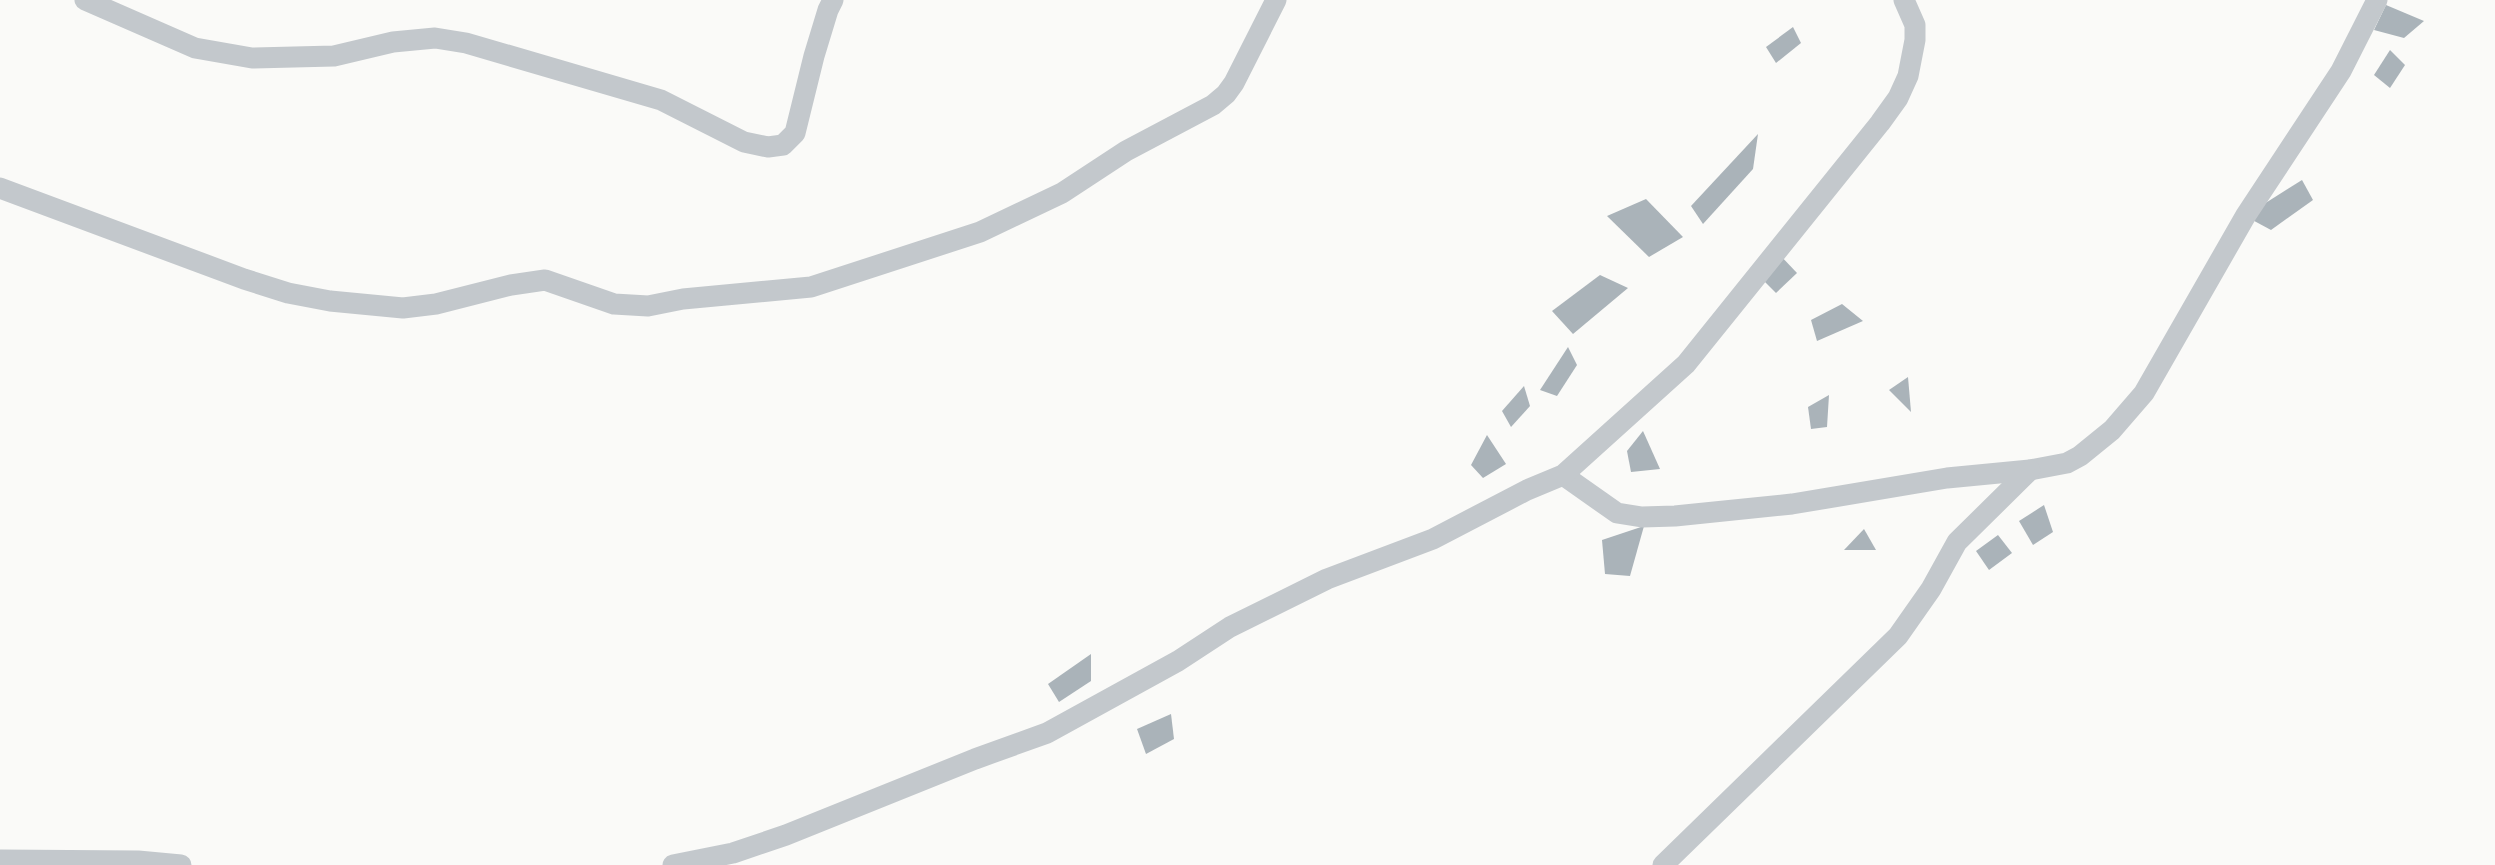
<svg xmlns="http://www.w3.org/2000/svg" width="2495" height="865" font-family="Mulish,sans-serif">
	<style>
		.building { fill: #aab3b9 }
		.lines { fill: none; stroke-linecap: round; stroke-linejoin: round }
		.minor { stroke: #c3c8cc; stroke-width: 21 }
	</style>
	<rect width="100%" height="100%" fill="#fafaf8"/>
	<!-- building -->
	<g class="building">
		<polygon points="2386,5 2424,21 2404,38 2374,30"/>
		<polygon points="1793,27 1801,43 1776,63 1766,47"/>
		<polygon points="2390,50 2405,65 2390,88 2374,75"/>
		<polygon points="1758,134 1753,169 1703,224 1691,206"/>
		<polygon points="2302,180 2313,200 2271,230 2245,216"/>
		<polygon points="1646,199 1683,237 1649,257 1607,216"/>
		<polygon points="1778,253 1797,273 1776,293 1761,278"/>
		<polygon points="1600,275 1628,288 1573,334 1552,311"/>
		<polygon points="1842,304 1863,321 1817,341 1811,320"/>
		<polygon points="1568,347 1577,365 1557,396 1540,390"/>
		<polygon points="1908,377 1911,412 1889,390"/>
		<polygon points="1524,386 1530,406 1511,427 1502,411"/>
		<polygon points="1829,395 1827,427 1811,429 1808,407"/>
		<polygon points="1643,431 1660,469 1631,472 1627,451"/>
		<polygon points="1487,435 1506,464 1483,478 1471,465"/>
		<polygon points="2044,505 2053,532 2033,545 2019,521"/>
		<polygon points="1644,526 1630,576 1605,574 1602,540"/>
		<polygon points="1864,529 1876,550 1844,550"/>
		<polygon points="1998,535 2012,553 1989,570 1976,551"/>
		<polygon points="1091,654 1091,681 1059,702 1048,684"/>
		<polygon points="1171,714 1174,739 1146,754 1137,729"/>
	</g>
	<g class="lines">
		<!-- minor -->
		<g class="minor">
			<polyline points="85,0 195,48 252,58 334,56 393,42 435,38 466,43 661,100 744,142 768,147 783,145 795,133 814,56 828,10 833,0"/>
			<polyline points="0,188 244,279 288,293 330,301 403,308 436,304 511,285 545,280 614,304 648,306 683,299 811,287 980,232 1062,193 1126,151 1213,105 1226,94 1234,83 1276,0"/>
			<polyline points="1563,475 1617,513 1642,517 1675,516 1792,504 1947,478 2030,470 2067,463 2080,456 2112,430 2144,393 2246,215 2341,71 2377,0"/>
			<polyline points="0,860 138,861 181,865"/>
			<polyline points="673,865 733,853 786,835 975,759 1047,733 1178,661 1230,627 1327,579 1433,539 1527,490 1563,475 1686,364 1880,123 1898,98 1908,76 1915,40 1915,25 1904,0"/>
			<polyline points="1663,865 1898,636 1931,589 1957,542 2030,470"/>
		</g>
	</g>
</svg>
